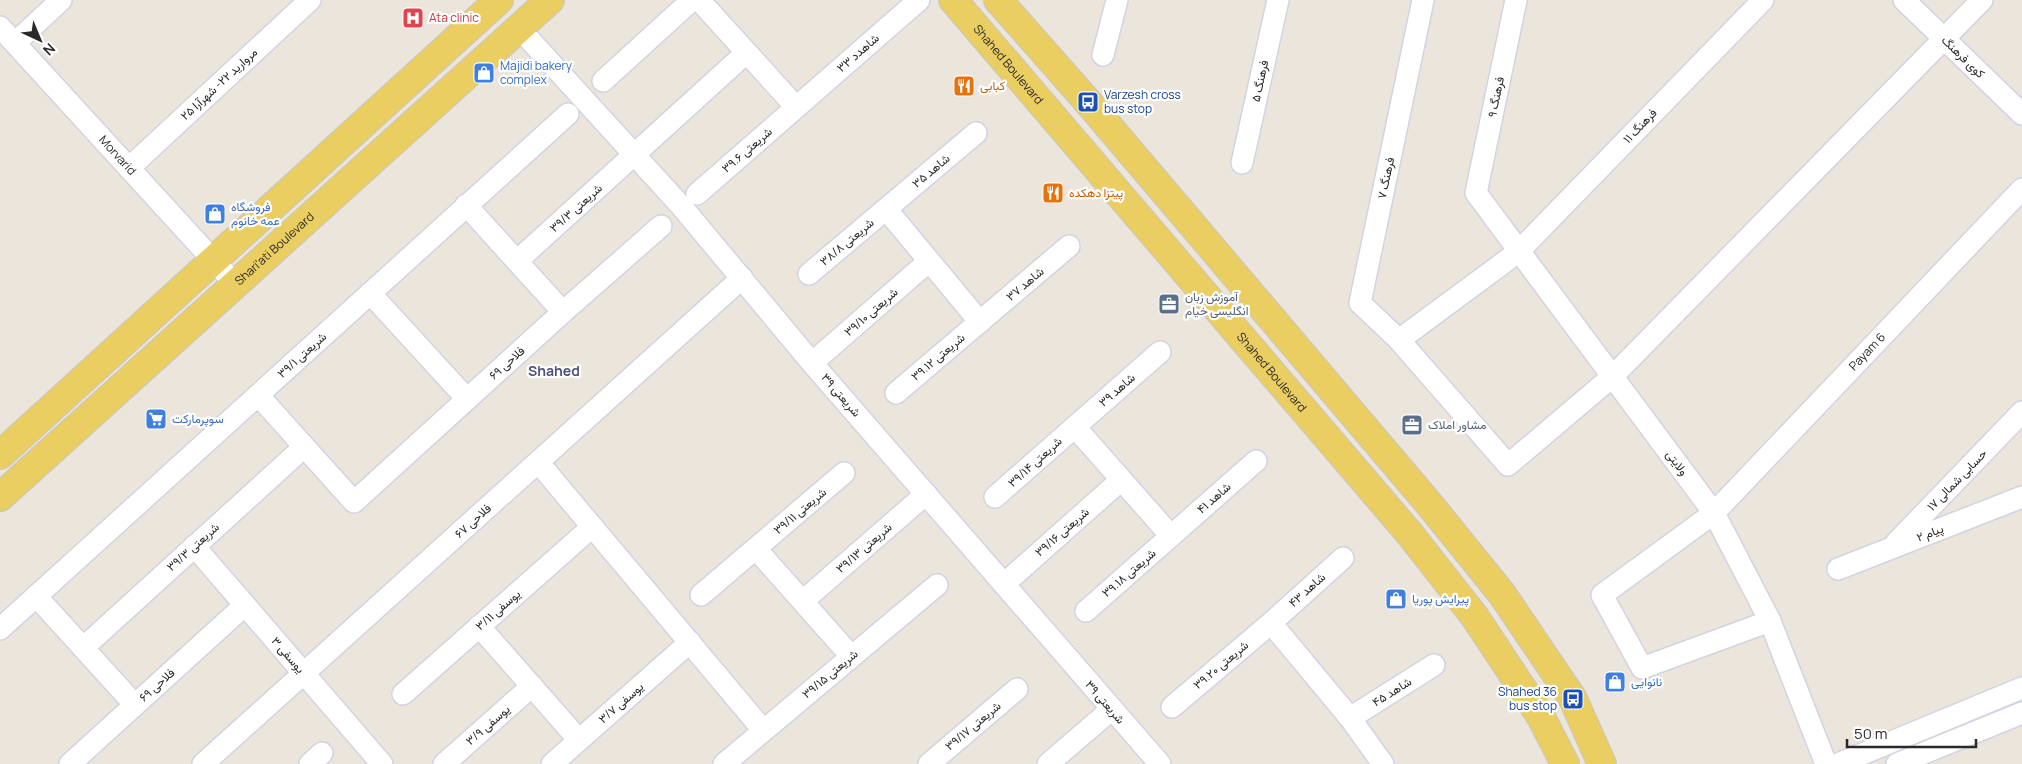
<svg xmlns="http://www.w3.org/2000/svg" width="2022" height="764" font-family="Manrope,Vazirmatn,sans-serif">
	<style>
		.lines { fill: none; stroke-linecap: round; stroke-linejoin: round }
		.minor-casing { stroke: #d1d4e2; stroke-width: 24 }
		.major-casing { stroke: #c7c7c7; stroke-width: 30 }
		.minor { stroke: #fff; stroke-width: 21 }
		.major { stroke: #ebce61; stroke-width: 28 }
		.labels { text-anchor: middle; stroke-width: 4.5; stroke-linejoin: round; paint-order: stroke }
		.health-label { font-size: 12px; fill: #be3a42; stroke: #fff; text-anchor: start }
		.street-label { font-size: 12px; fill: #292929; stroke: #fff }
		.shop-label { font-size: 12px; fill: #366cbe; stroke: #fff; text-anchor: start }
		.food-label { font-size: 12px; fill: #c56008; stroke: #fff; text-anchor: start }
		.transit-label { font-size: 12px; fill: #164399; stroke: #fff; text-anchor: start }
		.service-label { font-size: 12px; fill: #4e5e75; stroke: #fff; text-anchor: start }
		.neighbourhood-label { font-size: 14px; font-weight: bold; fill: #4c5278; stroke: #fff }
	</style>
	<rect width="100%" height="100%" fill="#ebe5dc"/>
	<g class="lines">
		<!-- minor casing -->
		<g class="minor-casing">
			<g id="minor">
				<polyline points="699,0 796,107"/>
				<polyline points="1423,0 1360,303 1399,340 1508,465 1613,376 1982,0"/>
				<polyline points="1516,0 1476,193 1714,513 1770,621 1826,764"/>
				<polyline points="1904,0 2022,114"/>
				<path id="s1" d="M0,27l235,257"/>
				<polyline points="519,28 682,207 812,363 1160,764"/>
				<polyline points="15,43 61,0"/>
				<polyline points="1103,55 1117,0"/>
				<polyline points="603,81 692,0"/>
				<polyline points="1242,163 1278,0"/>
				<polyline points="129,168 310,0"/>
				<polyline points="697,194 919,0"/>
				<polyline points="466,205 563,312"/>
				<polyline points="886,209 980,322"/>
				<polyline points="517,261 746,53"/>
				<polyline points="809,274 976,133"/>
				<polyline points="370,293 467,399"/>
				<polyline points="1399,340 1518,252 1763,0"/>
				<polyline points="812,363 929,261"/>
				<polyline points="896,393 1069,246"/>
				<polyline points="258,395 354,502 563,312 661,226"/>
				<polyline points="1075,427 1171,536"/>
				<polyline points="538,462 763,730"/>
				<polyline points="995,497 1160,352"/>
				<polyline points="1896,543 2022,412"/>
				<polyline points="194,546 382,764"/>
				<polyline points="756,549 851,656"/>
				<polyline points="1838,569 2022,497"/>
				<polyline points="1004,584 1121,480"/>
				<polyline points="701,595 844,473"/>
				<polyline points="36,596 135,705"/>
				<polyline points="803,601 926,494"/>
				<polyline points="1086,611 1256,461"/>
				<path id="s2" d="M1770,621l-128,47 -40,-73 112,-82 308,-324"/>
				<polyline points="1271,623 1350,718 1383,764"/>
				<polyline points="479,626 579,740"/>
				<polyline points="0,629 568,114"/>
				<polyline points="83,648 304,447"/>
				<polyline points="403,694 592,527"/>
				<polyline points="1172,707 1271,623 1343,558"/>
				<polyline points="1350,718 1434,665"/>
				<polyline points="70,764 245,605"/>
				<polyline points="203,764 742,278"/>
				<polyline points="310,764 322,753"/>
				<polyline points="444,764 532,686"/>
				<polyline points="552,764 690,642"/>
				<polyline points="724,764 937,585"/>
				<polyline points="929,764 1017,689"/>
				<polyline points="1048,764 1112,709"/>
				<polyline points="1838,764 2022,688"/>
				<polyline points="1897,764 2022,713"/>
			</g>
		</g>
		<!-- major casing -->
		<g class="major-casing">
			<g id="major">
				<path id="s3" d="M953,0l456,533 66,84 66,100 24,47"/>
				<polyline points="998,0 1088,102 1430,505 1502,594 1573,699 1602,764"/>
				<polyline points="0,455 499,0"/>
				<path id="s4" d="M0,497l550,-497"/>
			</g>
		</g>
		<!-- minor -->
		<use href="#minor" class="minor"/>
		<!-- major -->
		<use href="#major" class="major"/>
	</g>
	<!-- icons -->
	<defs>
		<g id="hospital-square" transform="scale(1.125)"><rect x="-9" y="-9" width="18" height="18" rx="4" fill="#e0444e" stroke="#fff"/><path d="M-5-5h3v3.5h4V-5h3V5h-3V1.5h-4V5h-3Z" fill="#fff"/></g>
		<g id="shop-square" transform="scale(1.125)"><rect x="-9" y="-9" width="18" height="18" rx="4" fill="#3f7fe0" stroke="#fff"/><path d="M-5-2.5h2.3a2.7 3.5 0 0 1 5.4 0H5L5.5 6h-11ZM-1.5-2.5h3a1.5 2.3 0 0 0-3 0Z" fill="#fff"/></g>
		<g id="restaurant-square" transform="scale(1.125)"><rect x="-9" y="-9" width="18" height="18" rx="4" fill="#e8710a" stroke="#fff"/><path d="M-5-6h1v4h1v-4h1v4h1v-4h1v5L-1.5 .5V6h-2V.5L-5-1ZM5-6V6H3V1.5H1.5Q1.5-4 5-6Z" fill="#fff"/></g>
		<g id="bus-square" transform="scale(1.125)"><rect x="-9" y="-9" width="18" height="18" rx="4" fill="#1a4fb4" stroke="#fff"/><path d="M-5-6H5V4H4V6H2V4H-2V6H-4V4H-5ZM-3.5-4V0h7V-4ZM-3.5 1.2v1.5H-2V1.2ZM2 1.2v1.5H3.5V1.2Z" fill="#fff"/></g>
		<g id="office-square" transform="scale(1.125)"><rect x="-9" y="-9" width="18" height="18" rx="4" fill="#5c6f8a" stroke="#fff"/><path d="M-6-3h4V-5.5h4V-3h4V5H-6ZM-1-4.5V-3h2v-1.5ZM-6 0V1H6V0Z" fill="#fff"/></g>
		<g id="supermarket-square" transform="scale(1.125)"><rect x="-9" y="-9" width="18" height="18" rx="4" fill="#3f7fe0" stroke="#fff"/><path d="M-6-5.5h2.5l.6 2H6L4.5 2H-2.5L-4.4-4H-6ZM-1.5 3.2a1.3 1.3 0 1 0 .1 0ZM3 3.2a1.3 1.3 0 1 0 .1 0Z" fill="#fff"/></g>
	</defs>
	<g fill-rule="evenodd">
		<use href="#hospital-square" x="413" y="18"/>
		<use href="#shop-square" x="484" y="73"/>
		<use href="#restaurant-square" x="964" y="86"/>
		<use href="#bus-square" x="1088" y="102"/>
		<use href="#restaurant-square" x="1053" y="193"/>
		<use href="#shop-square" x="215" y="214"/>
		<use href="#office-square" x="1169" y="304"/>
		<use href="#supermarket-square" x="156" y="419"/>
		<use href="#office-square" x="1412" y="425"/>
		<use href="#shop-square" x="1396" y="599"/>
		<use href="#shop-square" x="1615" y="682"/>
		<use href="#bus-square" x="1573" y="699"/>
	</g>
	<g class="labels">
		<!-- health labels -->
		<g class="health-label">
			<text x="429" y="22">Ata clinic</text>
		</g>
		<!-- street labels -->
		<g class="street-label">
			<text transform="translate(858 53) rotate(-41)" y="4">شاهدد ۳۳</text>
			<text transform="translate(1963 57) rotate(44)" y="4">کوی فرهنگ</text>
			<text dy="4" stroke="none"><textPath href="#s3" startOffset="85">Shahed Boulevard</textPath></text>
			<text transform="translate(1260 81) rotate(-78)" y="4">فرهنگ ۵</text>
			<text transform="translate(219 84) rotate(-43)" y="4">مروارید ۲۲- شهرآرا ۲۵</text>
			<text transform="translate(1496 97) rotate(-78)" y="4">فرهنگ ۹</text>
			<text transform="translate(1640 126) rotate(-46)" y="4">فرهنگ ۱۱</text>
			<text transform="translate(747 150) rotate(-41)" y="4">شریعتی ۳۹.۶</text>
			<text dy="4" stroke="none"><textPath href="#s1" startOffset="174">Morvarid</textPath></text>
			<text transform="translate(931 171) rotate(-40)" y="4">شاهد ۳۵</text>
			<text transform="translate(1386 178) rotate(-78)" y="4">فرهنگ ۷</text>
			<text transform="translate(576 208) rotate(-42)" y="4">شریعتی ۳۹/۳</text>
			<text transform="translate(847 242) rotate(-40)" y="4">شریعتی ۳۸/۸</text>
			<text dy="4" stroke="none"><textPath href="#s4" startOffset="370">Shari'ati Boulevard</textPath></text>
			<text transform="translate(1025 284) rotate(-40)" y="4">شاهد ۳۷</text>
			<text transform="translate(871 312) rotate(-41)" y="4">شریعتی ۳۹/۱۰</text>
			<text dy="4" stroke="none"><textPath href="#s2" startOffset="581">Payam 6</textPath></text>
			<text transform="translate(302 355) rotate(-42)" y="4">شریعتی ۳۹/۱</text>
			<text transform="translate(938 357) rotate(-40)" y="4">شریعتی ۳۹.۱۲</text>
			<text transform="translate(507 363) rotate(-42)" y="4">فلاحی ۶۹</text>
			<text dy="4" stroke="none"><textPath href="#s3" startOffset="490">Shahed Boulevard</textPath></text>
			<text transform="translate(1117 390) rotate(-41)" y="4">شاهد ۳۹</text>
			<text transform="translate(841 395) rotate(49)" y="4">شریعتی ۳۹</text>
			<text transform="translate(1035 462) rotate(-42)" y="4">شریعتی ۳۹/۱۴</text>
			<text transform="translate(1677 463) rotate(54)" y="4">ولایتی</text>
			<text transform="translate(1957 480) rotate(-46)" y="4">حسابی شمالی ۱۷</text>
			<text transform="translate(1214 498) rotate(-41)" y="4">شاهد ۴۱</text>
			<text transform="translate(800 511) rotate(-40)" y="4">شریعتی ۳۹/۱۱</text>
			<text transform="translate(473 521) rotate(-42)" y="4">فلاحی ۶۷</text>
			<text transform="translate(1062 532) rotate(-41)" y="4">شریعتی ۳۹/۱۶</text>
			<text transform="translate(1930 533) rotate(-21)" y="4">پیام ۲</text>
			<text transform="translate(193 547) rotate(-42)" y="4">شریعتی ۳۹/۳</text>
			<text transform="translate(864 548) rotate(-41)" y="4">شریعتی ۳۹/۱۳</text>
			<text transform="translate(1129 573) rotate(-41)" y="4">شریعتی ۳۹.۱۸</text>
			<text transform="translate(1307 590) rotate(-42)" y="4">شاهد ۴۳</text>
			<text transform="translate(498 610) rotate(-41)" y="4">یوسفی ۳/۱۱</text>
			<text transform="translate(288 655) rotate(49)" y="4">یوسفی ۳</text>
			<text transform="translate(1221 665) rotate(-40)" y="4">شریعتی ۳۹.۲۰</text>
			<text transform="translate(830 674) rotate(-40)" y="4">شریعتی ۳۹/۱۵</text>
			<text transform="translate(157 685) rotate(-42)" y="4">فلاحی ۶۹</text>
			<text transform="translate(1392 692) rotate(-32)" y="4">شاهد ۴۵</text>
			<text transform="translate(1105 702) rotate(49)" y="4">شریعتی ۳۹</text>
			<text transform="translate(621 703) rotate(-41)" y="4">یوسفی ۳/۷</text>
			<text transform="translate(488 725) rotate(-41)" y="4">یوسفی ۳/۹</text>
			<text transform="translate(973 726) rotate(-40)" y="4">شریعتی ۳۹/۱۷</text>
		</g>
		<!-- shop labels -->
		<g class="shop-label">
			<text x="500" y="70">Majidi bakery<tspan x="500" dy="14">complex</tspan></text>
			<text x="231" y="211">فروشگاه<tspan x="231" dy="14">عمه خانوم</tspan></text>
			<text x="172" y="423">سوپرمارکت</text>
			<text x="1412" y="603">پیرایش پوریا</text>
			<text x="1631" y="686">نانوایی</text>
		</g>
		<!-- food labels -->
		<g class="food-label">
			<text x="980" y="90">کبابی</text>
			<text x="1069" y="197">پیتزا دهکده</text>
		</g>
		<!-- transit labels -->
		<g class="transit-label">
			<text x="1104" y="99">Varzesh cross<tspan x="1104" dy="14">bus stop</tspan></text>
			<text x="1557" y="696" text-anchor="end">Shahed 36<tspan x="1557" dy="14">bus stop</tspan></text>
		</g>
		<!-- service labels -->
		<g class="service-label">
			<text x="1185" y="301">آموزش زبان<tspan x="1185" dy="14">انگلیسی خیام</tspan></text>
			<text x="1428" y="429">مشاور املاک</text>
		</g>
		<!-- neighbourhood labels -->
		<g class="neighbourhood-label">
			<text x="554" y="376">Shahed</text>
		</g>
	</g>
	<!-- north arrow -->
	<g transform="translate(40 40) rotate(136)" stroke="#ffffff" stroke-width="4" paint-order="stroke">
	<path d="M0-4L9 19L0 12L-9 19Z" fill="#292929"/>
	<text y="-8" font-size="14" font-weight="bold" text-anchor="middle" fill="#292929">N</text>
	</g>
	<!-- scale -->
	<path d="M1847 739v8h129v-8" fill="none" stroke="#292929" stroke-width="2.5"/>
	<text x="1854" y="739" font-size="15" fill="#292929" stroke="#ffffff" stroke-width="4" paint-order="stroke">50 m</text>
</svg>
